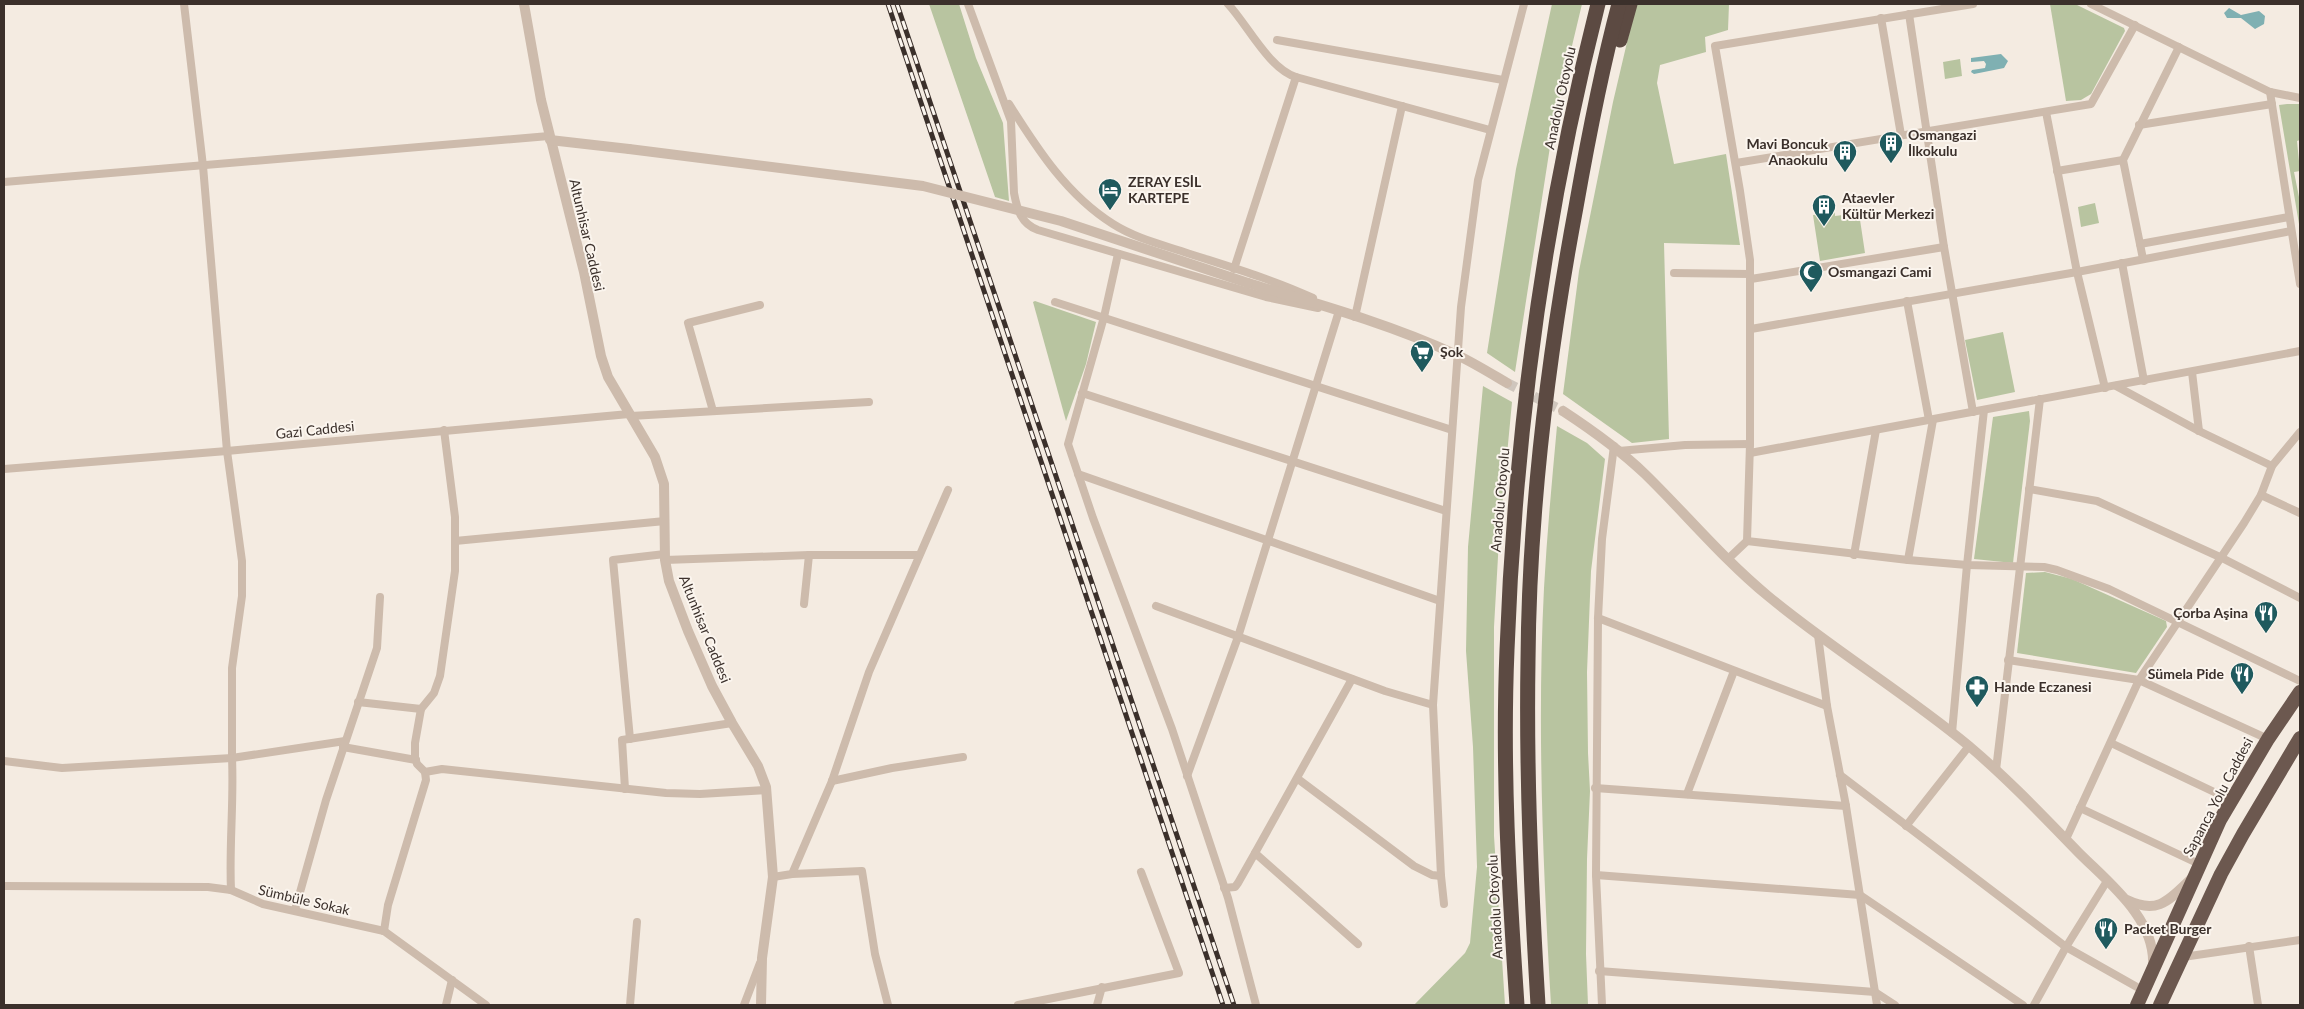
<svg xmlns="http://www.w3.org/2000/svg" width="2304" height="1009" font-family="Lato,sans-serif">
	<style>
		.green { fill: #b8c4a0 }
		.water { fill: #7fb0b2 }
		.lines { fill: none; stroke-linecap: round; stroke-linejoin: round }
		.tertiary-tunnel { stroke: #cfc6bd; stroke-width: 10; stroke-dasharray: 10 5; stroke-linecap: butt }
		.minor { stroke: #cdbbac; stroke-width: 8 }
		.tertiary { stroke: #cdbbac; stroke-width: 10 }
		.trunk { stroke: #6c584f; stroke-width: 14 }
		.motorway { stroke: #5c4a42; stroke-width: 15 }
		.rail-casing { stroke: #3b302b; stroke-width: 5 }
		.rail { stroke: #fbf5ee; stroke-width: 3; stroke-dasharray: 9; stroke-linecap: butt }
		.tertiary-bridge { stroke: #cdbbac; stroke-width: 10 }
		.labels { text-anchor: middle; stroke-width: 4; stroke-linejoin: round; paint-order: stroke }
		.street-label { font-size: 14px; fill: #3b302b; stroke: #fbf5ee }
		.poi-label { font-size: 14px; font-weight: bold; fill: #3b302b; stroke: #fbf5ee; text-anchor: start }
	</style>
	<rect width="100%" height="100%" fill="#f4ebe1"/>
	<!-- green -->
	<g class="green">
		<polygon points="929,4 959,4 976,58 1003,123 1009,201 995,197"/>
		<polygon points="1552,4 1582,4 1554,121 1515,372 1487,353 1516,169"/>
		<polygon points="1636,4 1729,4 1728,30 1705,37 1706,52 1660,65 1657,83 1674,164 1726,154 1740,245 1664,243 1669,439 1632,443 1563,394 1579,271 1613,102"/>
		<polygon points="2050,4 2075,4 2124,28 2125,31 2091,94 2081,100 2066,101"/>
		<polygon points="1960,59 1962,76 1945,79 1943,62"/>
		<polygon points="2287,104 2300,104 2300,140 2297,141 2300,171 2294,172 2300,202 2300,230 2279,105"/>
		<polygon points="2095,203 2099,223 2081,227 2078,207"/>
		<polygon points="1835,212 1835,216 1859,213 1865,253 1820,261 1813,215"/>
		<polygon points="1035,301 1096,322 1086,364 1066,421 1033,302"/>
		<polygon points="2003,332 2015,392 1977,400 1965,340"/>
		<polygon points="1483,386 1512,402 1499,539 1494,627 1494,836 1505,1005 1414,1005 1465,953 1470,943 1477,867 1473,747 1466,651 1468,547"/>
		<polygon points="2029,411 2030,421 2013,563 1974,559 1993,417"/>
		<path d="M1557,426l30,17 18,16 -14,112 -4,101 1,81 2,38 -3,68 -1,95 2,51h-37c-8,-138 -14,-278 -7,-417 3,-54 8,-108 13,-162z"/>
		<polygon points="2045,572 2072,579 2166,621 2167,627 2136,673 2017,653 2026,573"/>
	</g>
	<!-- water -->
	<g class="water">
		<polygon points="2229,8 2241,15 2259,11 2265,16 2264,24 2255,29 2241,18 2227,18 2224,13"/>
		<polygon points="2001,54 2008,61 2004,68 1974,74 1971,72 1972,70 1985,68 1986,64 1984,61 1971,62 1971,58"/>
	</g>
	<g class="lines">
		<!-- tertiary-tunnel -->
		<polyline class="tertiary-tunnel" points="1507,383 1563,411"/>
		<!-- minor -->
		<g class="minor">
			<polyline points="184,4 203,166 227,451 242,561 242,596 232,668 232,758 345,741"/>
			<path d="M968,4l43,117 3,72c3,16 7,31 24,37l228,67 52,11"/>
			<path d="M1228,4c19,20 41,65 68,73"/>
			<polyline points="2091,4 2270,92 2300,98"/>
			<polyline points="1909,14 1944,247 1973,412"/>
			<polyline points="1881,18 1901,135"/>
			<polyline points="1277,40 1503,80"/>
			<polyline points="2270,92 2300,284"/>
			<path d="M1009,104c29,46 58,91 104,120 22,14 47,20 71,28 43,14 88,27 129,46"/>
			<polyline points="2046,112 2077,272 2105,388"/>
			<polyline points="2139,125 2272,104"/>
			<polyline points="1736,163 2091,104 2135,25"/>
			<polyline points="2057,171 2123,160"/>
			<polyline points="4,182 549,136"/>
			<polyline points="2140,244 2289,217"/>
			<polyline points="1118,254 1104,317 1068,444 1093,518 1172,729 1228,898 1256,1005"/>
			<polyline points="2143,259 2123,160 2179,47"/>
			<polyline points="2122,263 2144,381"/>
			<polyline points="1234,269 1296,77 1490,130"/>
			<polyline points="1674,273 1750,274"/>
			<polyline points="1751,279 1944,247"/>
			<polyline points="1907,301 1929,420"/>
			<polyline points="1055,302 1452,430"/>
			<polyline points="1355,317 1402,106"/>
			<polyline points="1751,329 2077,272 2291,231"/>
			<polyline points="2192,372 2199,431"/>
			<polyline points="2116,386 2199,431 2272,466"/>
			<polyline points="1082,393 1446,511"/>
			<polyline points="713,411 688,323 760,305"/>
			<polyline points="631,416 869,402"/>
			<polyline points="1619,451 1685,445 1750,444"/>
			<polyline points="1750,453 2300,351"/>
			<polyline points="4,469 227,451 629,414"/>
			<polyline points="1078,474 1440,601"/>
			<polyline points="2029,489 2097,501 2222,558 2300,598"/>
			<polyline points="2261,495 2300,513"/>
			<polyline points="455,541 665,521"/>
			<polyline points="1747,541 1908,560 1967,565 2044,567 2057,570 2109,589 2300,681"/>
			<polyline points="1854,555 1876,430"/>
			<polyline points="1728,559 1747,541 1750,444 1750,260 1740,191 1715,46 1973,4"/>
			<polyline points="665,560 809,555 919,555"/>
			<polyline points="1908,560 1933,420"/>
			<polyline points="804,604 809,555"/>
			<polyline points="1156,606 1385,691 1433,705 1461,307 1478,180 1524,4"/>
			<polyline points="1598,618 1827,706"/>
			<polyline points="1818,635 1827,706 1846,806 1877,1005"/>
			<polyline points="2008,660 2139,680 2268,739"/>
			<polyline points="1352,679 1255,853 1358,944"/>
			<polyline points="358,702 421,709"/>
			<polyline points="1952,733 1967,565 1984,410"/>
			<polyline points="630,739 613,560 665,554"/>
			<polyline points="2111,743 2231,800"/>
			<polyline points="343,747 416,760"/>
			<path d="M4,761l58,7 170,-10c2,44 -3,88 -1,132"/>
			<polyline points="1996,770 2040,399"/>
			<polyline points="425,772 442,769 666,793 700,794 766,790"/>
			<polyline points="1840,775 2066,947 2144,991"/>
			<polyline points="1187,776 1238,637 1339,311"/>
			<polyline points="1298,779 1414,866 1432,875 1441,876 1433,705"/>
			<polyline points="832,781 892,768 963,757"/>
			<polyline points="1595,788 1846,806"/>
			<polyline points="625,789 622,740 732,723"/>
			<polyline points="1687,794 1734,671"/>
			<polyline points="2080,808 2199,864"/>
			<polyline points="1906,826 1969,746"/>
			<polyline points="2066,839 2139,680 2244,523 2261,495 2272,466 2300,432"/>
			<polyline points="792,874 862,871 875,954 888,1005"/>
			<polyline points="1596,875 1860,895 2023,1005"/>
			<polyline points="1441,876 1444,904"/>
			<polyline points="773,877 792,874 832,781 869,672 948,490"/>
			<polyline points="4,886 208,887 231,890 263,904 384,931 486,1005"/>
			<polyline points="1224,888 1235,887 1238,883 1255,853"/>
			<polyline points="295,910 326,800 377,648 380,597"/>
			<polyline points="384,931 388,905 426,780 425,772 417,764 415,757 415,743 421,709 434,693 440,676 455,571 455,517 444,430"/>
			<polyline points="2249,946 2258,1005"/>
			<polyline points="2183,957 2300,940"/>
			<polyline points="1599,971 1875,992 1895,1005"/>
			<polyline points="446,1005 452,980"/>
			<polyline points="630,1005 637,922"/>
			<polyline points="744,1005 760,963"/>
			<polyline points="1018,1005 1179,973 1141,872"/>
			<polyline points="1097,1005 1102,987"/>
			<polyline points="1602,1005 1596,875 1598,618 1602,539 1614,446"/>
			<polyline points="2034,1005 2066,947 2107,881"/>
		</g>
		<!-- tertiary -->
		<g class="tertiary">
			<polyline points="524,4 541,100 584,272 601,356 608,377 655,457 664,484 665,560 669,581 688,631 712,686 732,723 758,766 766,787 773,877 762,958 761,1005"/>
			<polyline points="550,140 629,149"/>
			<path d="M1248,283c70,21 142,41 209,72 17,8 33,18 50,28"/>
			<path d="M1563,411c29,19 57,39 82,63 41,40 78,85 123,122 64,53 137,97 201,150 39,33 74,70 110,107 30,30 77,66 74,113"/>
			<path d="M2127,900c31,15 42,0 64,-21"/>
		</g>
		<!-- trunk -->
		<g class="trunk">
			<polyline points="2137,1005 2220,820 2268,739 2300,692"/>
			<polyline points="2160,1005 2221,874 2243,834 2300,738"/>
		</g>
		<!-- motorway -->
		<g class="motorway">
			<polyline points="1620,40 1630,4"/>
			<path d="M1517,1005c-8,-118 -15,-236 -10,-355 8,-218 37,-434 91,-646"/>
			<path d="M1538,1005c-7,-115 -12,-229 -10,-344 1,-152 20,-305 48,-454 12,-68 25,-136 43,-203"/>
		</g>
		<!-- rail casing -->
		<g class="rail-casing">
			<g id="rail">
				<polyline points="888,4 1223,1005"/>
				<polyline points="897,4 1234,1005"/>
			</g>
		</g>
		<!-- rail -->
		<use href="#rail" class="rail"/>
		<!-- tertiary-bridge -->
		<polyline class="tertiary-bridge" points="629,149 923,186 1061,221 1248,283"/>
	</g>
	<!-- icons -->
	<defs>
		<g id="building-pin" transform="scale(1.25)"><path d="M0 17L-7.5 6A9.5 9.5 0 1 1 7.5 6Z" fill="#1f5a5e" stroke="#fbf5ee"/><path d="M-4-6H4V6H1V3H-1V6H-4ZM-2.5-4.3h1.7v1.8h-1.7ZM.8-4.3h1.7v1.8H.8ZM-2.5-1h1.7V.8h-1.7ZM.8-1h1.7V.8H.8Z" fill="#fff"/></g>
		<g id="hotel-pin" transform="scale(1.25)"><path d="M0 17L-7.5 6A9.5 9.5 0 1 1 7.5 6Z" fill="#1f5a5e" stroke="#fbf5ee"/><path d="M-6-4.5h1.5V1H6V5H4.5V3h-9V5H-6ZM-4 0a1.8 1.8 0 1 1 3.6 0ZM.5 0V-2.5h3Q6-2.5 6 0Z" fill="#fff"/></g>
		<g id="mosque-pin" transform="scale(1.25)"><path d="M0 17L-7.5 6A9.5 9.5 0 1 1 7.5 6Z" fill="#1f5a5e" stroke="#fbf5ee"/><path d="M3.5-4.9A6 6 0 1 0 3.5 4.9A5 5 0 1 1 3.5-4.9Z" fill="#fff"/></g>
		<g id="supermarket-pin" transform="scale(1.25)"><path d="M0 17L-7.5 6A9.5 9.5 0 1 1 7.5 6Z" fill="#1f5a5e" stroke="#fbf5ee"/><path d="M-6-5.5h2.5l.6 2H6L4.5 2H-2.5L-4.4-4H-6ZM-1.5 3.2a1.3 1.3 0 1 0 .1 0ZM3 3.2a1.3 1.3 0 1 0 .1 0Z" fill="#fff"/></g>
		<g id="restaurant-pin" transform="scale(1.25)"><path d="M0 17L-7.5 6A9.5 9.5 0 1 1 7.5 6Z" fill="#1f5a5e" stroke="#fbf5ee"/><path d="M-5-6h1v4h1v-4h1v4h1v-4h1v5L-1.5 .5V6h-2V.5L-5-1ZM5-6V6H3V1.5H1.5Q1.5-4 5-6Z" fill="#fff"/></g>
		<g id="pharmacy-pin" transform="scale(1.25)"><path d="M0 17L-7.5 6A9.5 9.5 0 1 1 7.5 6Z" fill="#1f5a5e" stroke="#fbf5ee"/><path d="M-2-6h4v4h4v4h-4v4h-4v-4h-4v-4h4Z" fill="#fff"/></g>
	</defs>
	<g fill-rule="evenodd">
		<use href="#building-pin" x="1891" y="143"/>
		<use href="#building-pin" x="1845" y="152"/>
		<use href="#hotel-pin" x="1110" y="190"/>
		<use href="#building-pin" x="1824" y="206"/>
		<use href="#mosque-pin" x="1811" y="272"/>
		<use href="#supermarket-pin" x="1422" y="352"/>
		<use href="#restaurant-pin" x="2266" y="613"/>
		<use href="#restaurant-pin" x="2242" y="674"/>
		<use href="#pharmacy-pin" x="1977" y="687"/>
		<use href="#restaurant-pin" x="2106" y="929"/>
	</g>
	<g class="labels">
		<!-- street labels -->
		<g class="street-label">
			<text transform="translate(1560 98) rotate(-78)" y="5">Anadolu Otoyolu</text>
			<text transform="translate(587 235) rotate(77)" y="5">Altunhisar Caddesi</text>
			<text transform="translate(315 430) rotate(-6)" y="5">Gazi Caddesi</text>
			<text transform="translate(1500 500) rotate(-85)" y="5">Anadolu Otoyolu</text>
			<text transform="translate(705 629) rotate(68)" y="5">Altunhisar Caddesi</text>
			<text transform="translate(2218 797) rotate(-62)" y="5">Sapanca Yolu Caddesi</text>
			<text transform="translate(304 900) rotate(13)" y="5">Sümbüle Sokak</text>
			<text transform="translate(1495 907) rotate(-93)" y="5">Anadolu Otoyolu</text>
		</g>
		<!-- poi labels -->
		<g class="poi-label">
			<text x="1908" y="140">Osmangazi<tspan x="1908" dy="16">İlkokulu</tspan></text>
			<text x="1828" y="149" text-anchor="end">Mavi Boncuk<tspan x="1828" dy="16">Anaokulu</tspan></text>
			<text x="1128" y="187">ZERAY ESİL<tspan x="1128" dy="16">KARTEPE</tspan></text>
			<text x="1842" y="203">Ataevler<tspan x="1842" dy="16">Kültür Merkezi</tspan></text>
			<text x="1828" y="277">Osmangazi Cami</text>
			<text x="1440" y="357">Şok</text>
			<text x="2248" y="618" text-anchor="end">Çorba Aşina</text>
			<text x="2224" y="679" text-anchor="end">Sümela Pide</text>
			<text x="1994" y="692">Hande Eczanesi</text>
			<text x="2124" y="934">Packet Burger</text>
		</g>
	</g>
	<!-- border -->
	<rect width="2304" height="1009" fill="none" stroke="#3b302b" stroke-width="10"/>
</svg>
